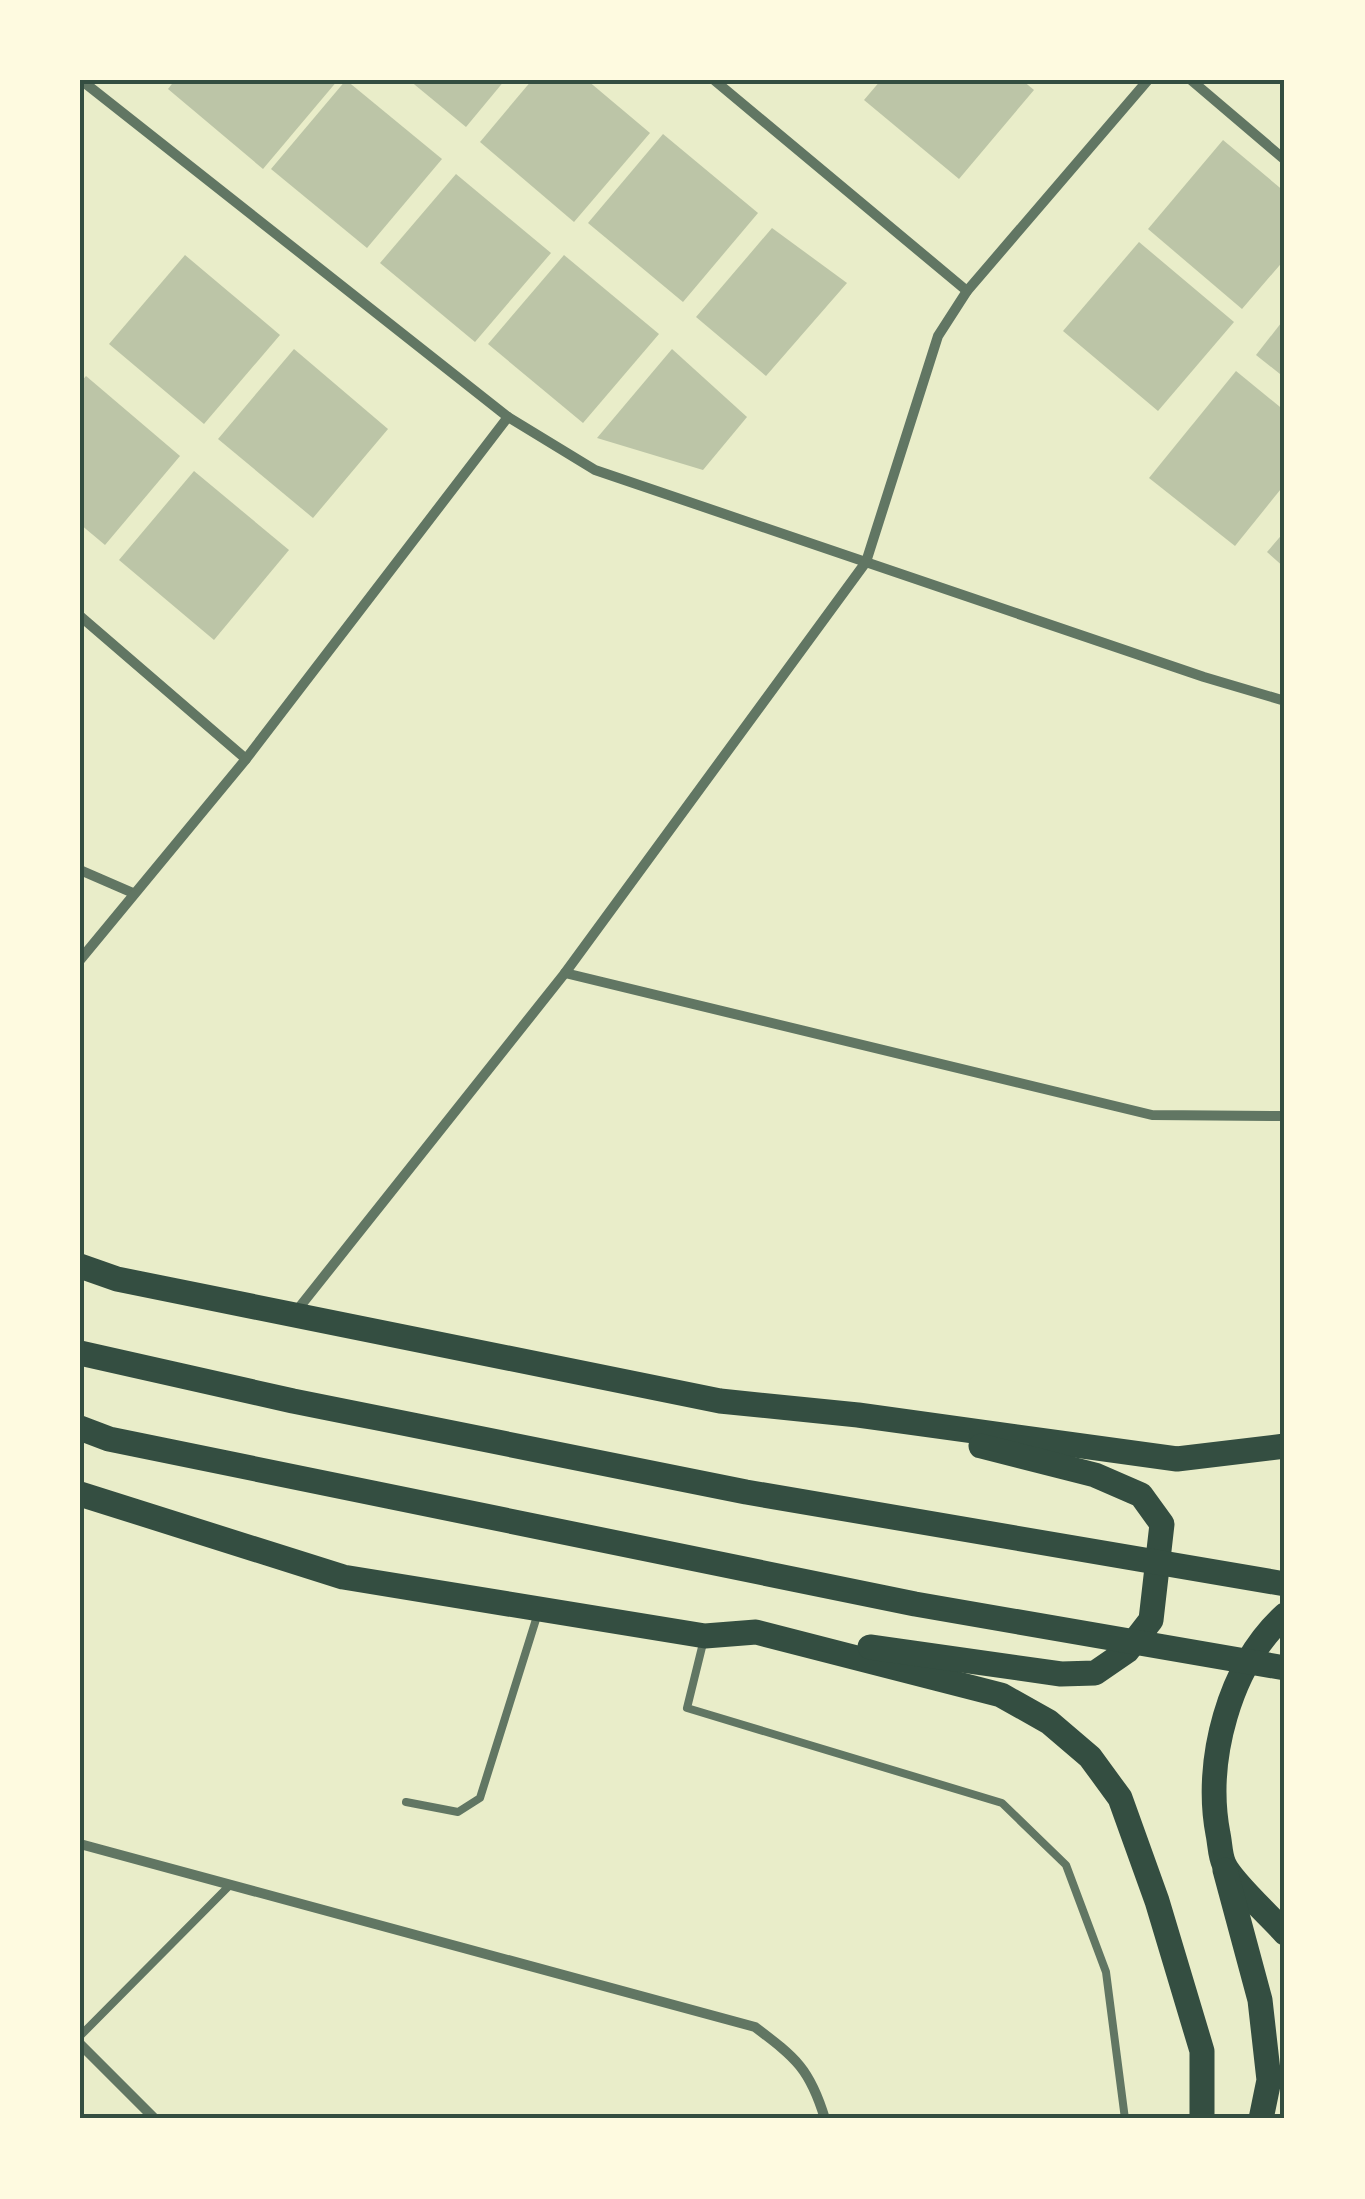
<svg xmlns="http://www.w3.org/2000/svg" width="1365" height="2199" font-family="Lora,serif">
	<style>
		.building { fill: #bcc5a7 }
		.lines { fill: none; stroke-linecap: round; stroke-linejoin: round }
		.service { stroke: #617663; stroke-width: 8 }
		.minor { stroke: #617663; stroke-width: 10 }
		.primary { stroke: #344e41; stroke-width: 25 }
		.trunk { stroke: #344e41; stroke-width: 25 }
		.neatline { fill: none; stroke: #344e41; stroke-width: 4 }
	</style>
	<rect width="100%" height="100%" fill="#e9edc9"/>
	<!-- building -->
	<g class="building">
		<polygon points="175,80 338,80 263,169 168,89"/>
		<polygon points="346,80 442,159 367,248 271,169"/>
		<polygon points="409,80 505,80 466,127"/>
		<polygon points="532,80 587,80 650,133 574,222 480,142"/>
		<polygon points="881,80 1022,80 1034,90 959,179 864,100"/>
		<polygon points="663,134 758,213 683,302 588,223"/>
		<polygon points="1223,140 1285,192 1285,259 1242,309 1148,229"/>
		<polygon points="456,174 551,253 475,342 380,263"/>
		<polygon points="772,228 847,283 766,376 696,317"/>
		<polygon points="1139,242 1234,322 1158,411 1063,331"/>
		<polygon points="185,255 280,335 204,424 109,344"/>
		<polygon points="564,255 659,334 583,423 488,344"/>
		<polygon points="1285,318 1285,378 1256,355"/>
		<polygon points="294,349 388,429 313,518 218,439"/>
		<polygon points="672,349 747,417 703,470 597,438"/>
		<polygon points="1236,371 1285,411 1285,484 1235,546 1149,478"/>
		<polygon points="86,376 180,456 105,545 80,524 80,383"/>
		<polygon points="194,471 289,550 214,640 119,560"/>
		<polygon points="1285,531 1285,568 1267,552"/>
	</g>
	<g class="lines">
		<!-- service -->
		<g class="service">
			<polyline points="704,1639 687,1708 1002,1803 1066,1865 1106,1972 1125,2119"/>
			<polyline points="406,1802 458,1812 480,1798 538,1613"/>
			<polyline points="80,2036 230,1885"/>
		</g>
		<!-- minor -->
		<g class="minor">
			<polyline points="81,80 508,417 595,470 1204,677 1285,701"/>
			<polyline points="714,80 967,291"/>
			<polyline points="1191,80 1285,160"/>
			<polyline points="80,616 246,759"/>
			<polyline points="80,870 133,893"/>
			<polyline points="80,960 246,759 508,417"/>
			<polyline points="565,973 1152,1115 1285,1116"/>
			<polyline points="294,1314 565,973 866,562 938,336 967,291 1148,80"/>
			<path d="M80,1844l675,183c41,31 55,42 70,92"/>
			<polyline points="80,2044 155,2119"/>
		</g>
		<!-- primary -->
		<g class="primary">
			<polyline points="80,1266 117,1279 720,1401 858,1415 1177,1459 1285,1446"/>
			<polyline points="80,1494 343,1577 705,1636 756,1632 1001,1695 1049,1722 1090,1757 1120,1798 1157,1901 1202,2051 1202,2119"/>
			<path d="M1285,1615c-56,51 -81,146 -67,219 2,9 2,22 6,30 7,17 47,53 61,69"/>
			<polyline points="870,1647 1061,1674 1095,1673 1127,1651 1151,1620 1162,1524 1141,1495 1095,1475 981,1446"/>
			<polyline points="1225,1870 1260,2000 1269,2080 1261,2119"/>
		</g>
		<!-- trunk -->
		<g class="trunk">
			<polyline points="80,1353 293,1401 746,1492 1285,1584"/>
			<polyline points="80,1428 109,1439 915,1604 1285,1668"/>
		</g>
	</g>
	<!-- border -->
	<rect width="1365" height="2199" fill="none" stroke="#fefae0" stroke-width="165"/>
	<rect x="82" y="82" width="1200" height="2034" class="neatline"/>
</svg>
